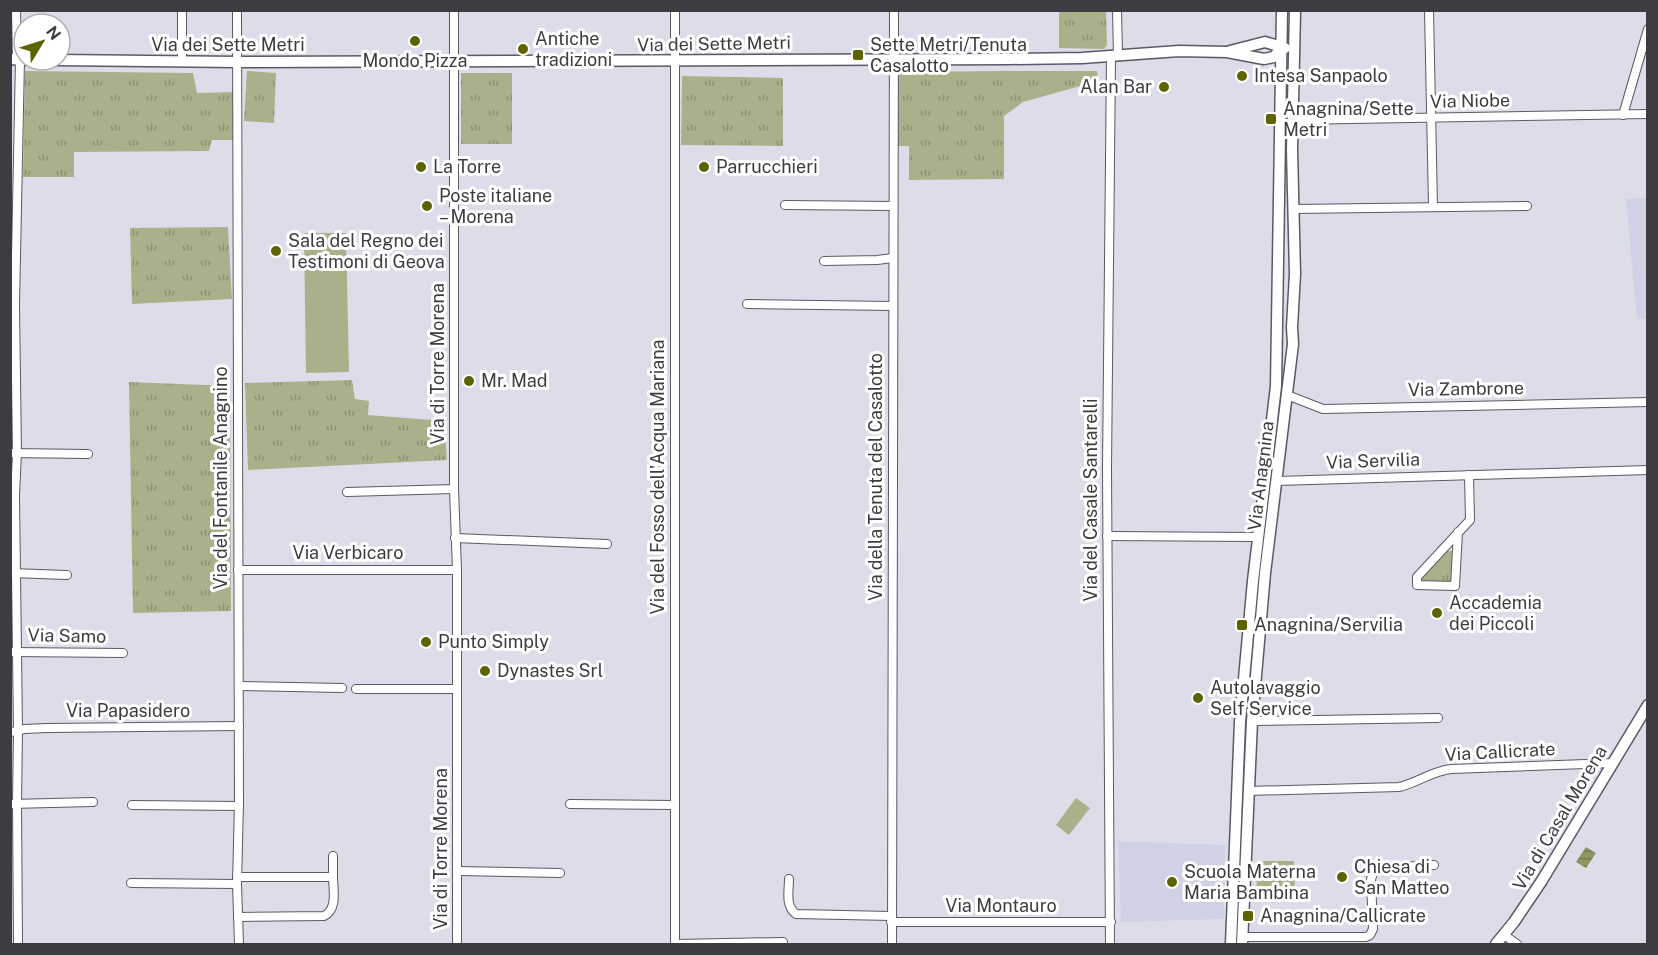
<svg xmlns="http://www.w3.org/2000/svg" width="1658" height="955" font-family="'Public Sans',sans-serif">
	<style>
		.built { fill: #d1d1e5 }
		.grass { fill: url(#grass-tufts) }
		.pitch { fill: #abb08b }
		.water { fill: url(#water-rules) }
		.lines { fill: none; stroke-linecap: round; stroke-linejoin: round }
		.street-casing { stroke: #5a5a65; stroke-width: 10 }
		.secondary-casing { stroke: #5a5a65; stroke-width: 13 }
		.street { stroke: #fff; stroke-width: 8 }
		.secondary { stroke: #fff; stroke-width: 10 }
		.poi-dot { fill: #5d6300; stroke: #fff; stroke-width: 2 }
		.labels { text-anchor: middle; stroke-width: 6; stroke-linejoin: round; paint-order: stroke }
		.poi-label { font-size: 18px; fill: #3c3c41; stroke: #fff; text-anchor: start }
		.street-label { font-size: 18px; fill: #3c3c41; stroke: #fff }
	</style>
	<defs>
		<pattern id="grass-tufts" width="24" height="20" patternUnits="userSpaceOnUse" patternTransform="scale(1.5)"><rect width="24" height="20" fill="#abb08b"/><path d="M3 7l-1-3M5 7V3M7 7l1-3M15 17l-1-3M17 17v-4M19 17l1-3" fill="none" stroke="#8c9073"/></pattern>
		<pattern id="water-rules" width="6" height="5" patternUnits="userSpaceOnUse" patternTransform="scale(1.5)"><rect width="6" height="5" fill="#909561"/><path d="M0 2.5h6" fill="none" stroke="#777b52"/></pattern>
	</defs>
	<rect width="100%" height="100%" fill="#ddddea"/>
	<!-- built -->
	<g class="built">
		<polygon points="1647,198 1647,318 1637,319 1626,199"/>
		<polygon points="1118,841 1225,845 1224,919 1121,922"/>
	</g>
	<!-- grass -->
	<g class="grass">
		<polygon points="1033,11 1106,11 1107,45 1104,49 1059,48 1059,12 1033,12"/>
		<polygon points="25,71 193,73 197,93 233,92 233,140 212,140 209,151 74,152 74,177 23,177"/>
		<polygon points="247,71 276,73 274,123 244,121"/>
		<polygon points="1003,71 1097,71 1098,81 1023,102 1004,116 1004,179 909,180 909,146 898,146 897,72"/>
		<rect x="461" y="73" width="51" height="71"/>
		<polygon points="682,76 783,78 783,146 681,145"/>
		<polygon points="228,227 232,299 132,304 130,228"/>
		<polygon points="352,380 355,399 369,401 368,415 444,421 447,460 248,470 245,383"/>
		<polygon points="129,382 230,386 231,611 133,613"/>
		<polygon points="1446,551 1452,551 1451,581 1422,582 1422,578"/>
	</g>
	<!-- pitch -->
	<g class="pitch">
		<polygon points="305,233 346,233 349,372 306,373 304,234"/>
		<polygon points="1076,798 1090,808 1069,835 1056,825"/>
		<polygon points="1256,861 1294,861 1295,894 1257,895"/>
	</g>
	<!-- water -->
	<polygon class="water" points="1586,847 1596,853 1586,868 1576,862"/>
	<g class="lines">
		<!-- street casing -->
		<g class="street-casing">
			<g id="street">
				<polyline points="16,10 17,60"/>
				<polyline points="182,10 182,61"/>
				<polyline points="237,10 239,802 237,884 239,944"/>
				<polyline points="454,10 454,489 457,570 457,944"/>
				<polyline points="1117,10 1118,56"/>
				<polyline points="1429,10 1433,207"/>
				<polyline points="1623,115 1648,29"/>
				<polyline points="1293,120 1648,114"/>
				<polyline points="785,205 893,206"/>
				<polyline points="1294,209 1527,206"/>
				<polyline points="824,261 877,260 893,258"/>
				<polyline points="747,304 893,306"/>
				<polyline points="1287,395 1323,409 1648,402"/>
				<polyline points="10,453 88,454"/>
				<polyline points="1277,481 1648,470"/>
				<polyline points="347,492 454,489"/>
				<polyline points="1458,532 1455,586 1417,585 1417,577 1470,520 1469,475"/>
				<polyline points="1107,536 1253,537 1259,535"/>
				<polyline points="455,538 607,544"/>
				<polyline points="238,570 457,570"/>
				<polyline points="11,573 67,575"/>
				<polyline points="11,652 123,653"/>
				<polyline points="239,686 342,688"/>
				<polyline points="356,689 457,689"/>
				<polyline points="1252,721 1438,718"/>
				<polyline points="10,732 18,731 24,729 47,728 239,726"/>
				<path d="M1248,791l151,-4c18,-4 33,-16 52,-18l162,-6"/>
				<polyline points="10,804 93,802"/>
				<polyline points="570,804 674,805"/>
				<polyline points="132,805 239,806"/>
				<polyline points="333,856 333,877"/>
				<polyline points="457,871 560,873"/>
				<path d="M237,877h96c0,13 5,32 -9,39l-86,1"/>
				<path d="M789,879c0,12 -4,27 7,35l95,2"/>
				<polyline points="131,883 237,884"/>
				<polyline points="891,922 1111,922"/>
				<polyline points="1504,935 1517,944"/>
				<polyline points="1242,937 1366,937 1370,935 1373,929 1371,879 1374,871 1382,868 1434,865"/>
				<polyline points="18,944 17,803 18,731 15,495 17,453 15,305 20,60"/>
				<polyline points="675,944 675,10"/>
				<polyline points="675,944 783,942"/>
				<polyline points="892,944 894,10"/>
				<polyline points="1110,944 1107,469 1111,56"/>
			</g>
		</g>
		<!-- secondary casing -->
		<g class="secondary-casing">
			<g id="secondary">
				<polyline points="1230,51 1265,42 1285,48"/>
				<polyline points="10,59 24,60"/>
				<polyline points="57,60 237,62 1008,59 1082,58 1179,51 1227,52 1264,59 1274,57 1281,48"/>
				<polyline points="1231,944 1240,722 1253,581 1276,386 1282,10"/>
				<polyline points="1242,944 1252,721 1265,573 1293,344 1292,327 1295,274 1292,150 1295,10"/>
				<polyline points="1496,944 1514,922 1541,882 1648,705"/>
			</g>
		</g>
		<!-- street -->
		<use href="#street" class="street"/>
		<!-- secondary -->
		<use href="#secondary" class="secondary"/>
	</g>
	<!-- markers -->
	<g class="poi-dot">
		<circle cx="415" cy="41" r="6"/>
		<circle cx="523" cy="49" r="6"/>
		<rect x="852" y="49" width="12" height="12" rx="3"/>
		<circle cx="1242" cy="76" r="6"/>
		<circle cx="1164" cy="87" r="6"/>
		<rect x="1265" y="113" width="12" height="12" rx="3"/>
		<circle cx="421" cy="167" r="6"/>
		<circle cx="704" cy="167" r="6"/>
		<circle cx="427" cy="206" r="6"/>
		<circle cx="276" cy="251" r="6"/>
		<circle cx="469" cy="381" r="6"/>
		<circle cx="1437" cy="613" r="6"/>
		<rect x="1236" y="619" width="12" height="12" rx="3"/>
		<circle cx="426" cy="642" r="6"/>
		<circle cx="485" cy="671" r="6"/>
		<circle cx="1198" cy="698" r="6"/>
		<circle cx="1342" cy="877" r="6"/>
		<circle cx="1172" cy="882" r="6"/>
		<rect x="1242" y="910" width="12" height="12" rx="3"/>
	</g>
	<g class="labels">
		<!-- poi labels -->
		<g class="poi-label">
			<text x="535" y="45">Antiche<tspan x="535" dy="21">tradizioni</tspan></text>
			<text x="870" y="51">Sette Metri/Tenuta<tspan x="870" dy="21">Casalotto</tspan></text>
			<text x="415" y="67" text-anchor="middle">Mondo Pizza</text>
			<text x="1254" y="82">Intesa Sanpaolo</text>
			<text x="1152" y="93" text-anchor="end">Alan Bar</text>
			<text x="1283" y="115">Anagnina/Sette<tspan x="1283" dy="21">Metri</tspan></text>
			<text x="433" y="173">La Torre</text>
			<text x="716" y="173">Parrucchieri</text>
			<text x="439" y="202">Poste italiane<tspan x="439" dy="21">– Morena</tspan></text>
			<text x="288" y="247">Sala del Regno dei<tspan x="288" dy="21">Testimoni di Geova</tspan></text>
			<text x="481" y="387">Mr. Mad</text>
			<text x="1449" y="609">Accademia<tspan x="1449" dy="21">dei Piccoli</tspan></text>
			<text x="1254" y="631">Anagnina/Servilia</text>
			<text x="438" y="648">Punto Simply</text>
			<text x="497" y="677">Dynastes Srl</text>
			<text x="1210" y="694">Autolavaggio<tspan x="1210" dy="21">Self Service</tspan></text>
			<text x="1354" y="873">Chiesa di<tspan x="1354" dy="21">San Matteo</tspan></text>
			<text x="1184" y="878">Scuola Materna<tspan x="1184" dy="21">Maria Bambina</tspan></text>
			<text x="1260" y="922">Anagnina/Callicrate</text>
		</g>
		<!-- street labels -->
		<g class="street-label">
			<text transform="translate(714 44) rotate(-1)" y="6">Via dei Sette Metri</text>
			<text x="228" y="51">Via dei Sette Metri</text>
			<text transform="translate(1470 101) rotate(-1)" y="6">Via Niobe</text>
			<text transform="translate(438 364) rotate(-90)" y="6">Via di Torre Morena</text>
			<text transform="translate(1466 389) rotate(-1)" y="6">Via Zambrone</text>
			<text transform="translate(1373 461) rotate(-2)" y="6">Via Servilia</text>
			<text transform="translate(1261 476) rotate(-83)" y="6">Via Anagnina</text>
			<text transform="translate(658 477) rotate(-90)" y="6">Via del Fosso dell'Acqua Mariana</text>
			<text transform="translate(876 477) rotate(-90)" y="6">Via della Tenuta del Casalotto</text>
			<text transform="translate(221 478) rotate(-90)" y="6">Via del Fontanile Anagnino</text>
			<text transform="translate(1091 500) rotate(-90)" y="6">Via del Casale Santarelli</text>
			<text x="348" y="559">Via Verbicaro</text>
			<text transform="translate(67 636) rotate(1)" y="6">Via Samo</text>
			<text x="128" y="717">Via Papasidero</text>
			<text transform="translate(1500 752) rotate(-3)" y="6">Via Callicrate</text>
			<text transform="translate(1560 818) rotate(-59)" y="6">Via di Casal Morena</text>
			<text transform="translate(441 849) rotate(-90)" y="6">Via di Torre Morena</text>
			<text x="1001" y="912">Via Montauro</text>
		</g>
	</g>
	<!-- border -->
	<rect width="1658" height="955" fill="none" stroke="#3c3c41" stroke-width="24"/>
	<!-- north arrow -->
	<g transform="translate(42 42) rotate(52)"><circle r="28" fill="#ffffff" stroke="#b1b1b3" stroke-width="1.5"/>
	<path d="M0-4.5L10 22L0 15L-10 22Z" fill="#5d6300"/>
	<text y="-9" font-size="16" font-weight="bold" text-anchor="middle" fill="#3c3c41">N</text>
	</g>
</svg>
